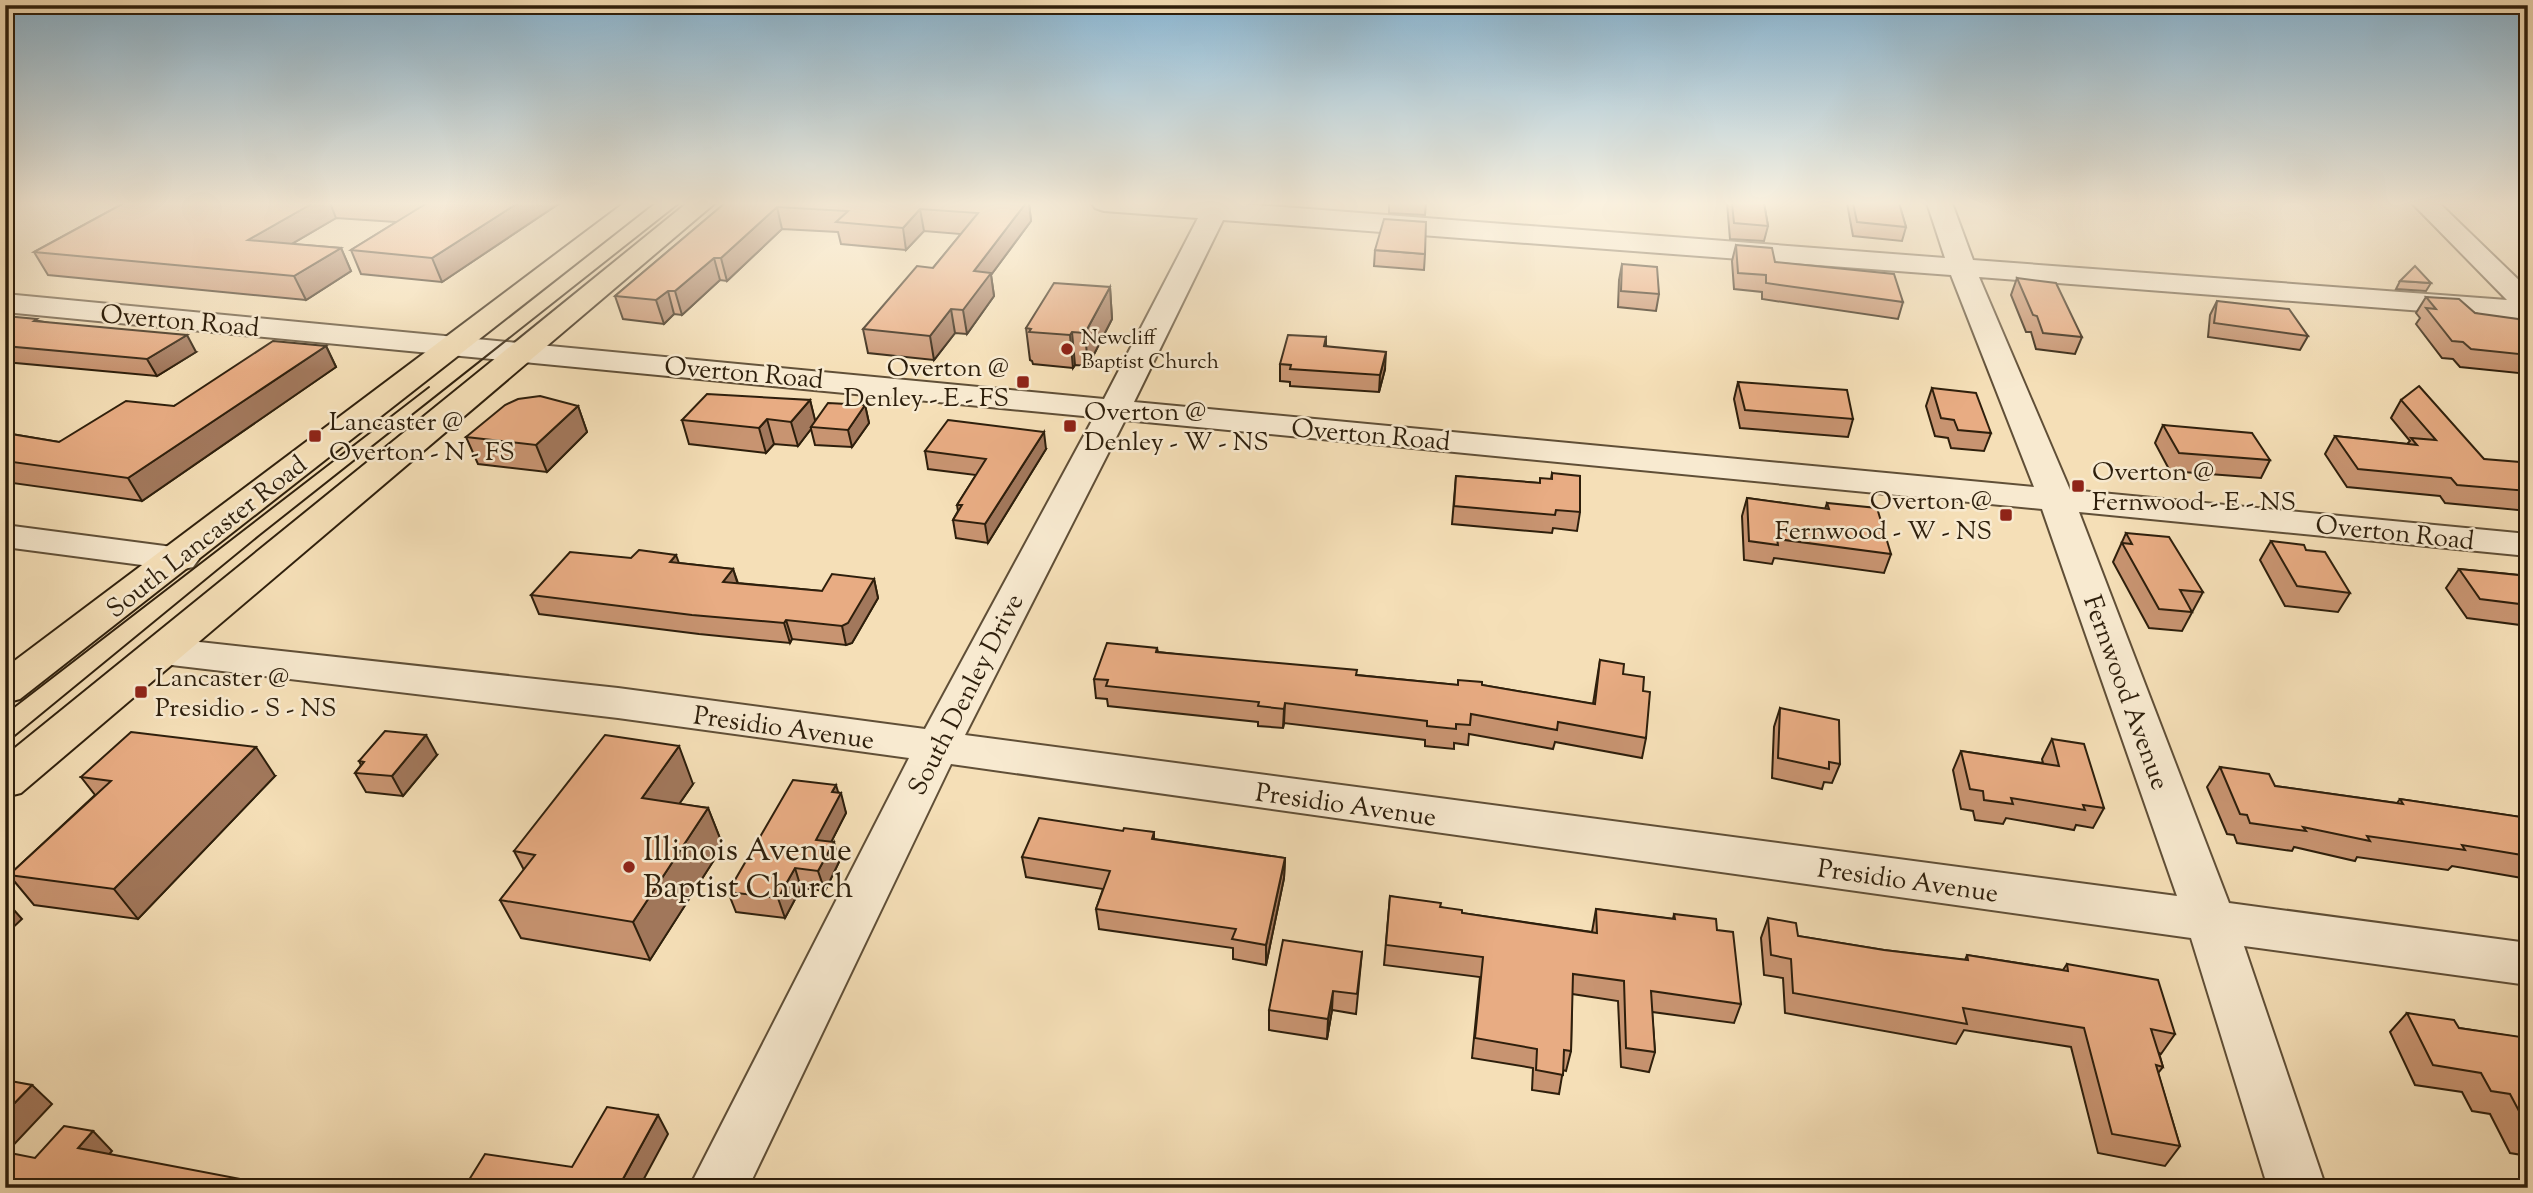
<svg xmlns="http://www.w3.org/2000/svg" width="2533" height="1193" font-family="'Sorts Mill Goudy',serif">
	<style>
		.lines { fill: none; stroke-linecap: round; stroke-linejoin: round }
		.minor-casing { stroke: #604f37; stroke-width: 4 }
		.major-casing { stroke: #2e1f0c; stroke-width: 4 }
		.minor { fill: #f8ead0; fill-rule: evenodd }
		.major { fill: #f5dfb7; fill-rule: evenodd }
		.tram { stroke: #2e1f0c; stroke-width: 2 }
		.wall { fill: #c89471; stroke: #2e1f0c; stroke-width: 2 }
		.shaded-wall { fill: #a2785c; stroke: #2e1f0c; stroke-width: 2 }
		.building { fill: #e8ac83; stroke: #2e1f0c; stroke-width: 2 }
		.poi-dot { fill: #8f2418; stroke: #f8ead0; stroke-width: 2.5 }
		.labels { text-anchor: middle; stroke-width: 5; stroke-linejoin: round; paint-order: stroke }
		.far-poi-label { font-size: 21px; fill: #2e1f0c; stroke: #f8ead0; text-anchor: start }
		.street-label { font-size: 26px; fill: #2e1f0c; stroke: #f8ead0 }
		.poi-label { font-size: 26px; fill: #2e1f0c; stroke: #f8ead0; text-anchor: start }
		.near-poi-label { font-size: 32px; fill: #2e1f0c; stroke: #f8ead0; text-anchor: start }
	</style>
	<rect width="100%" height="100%" fill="#f5dfb7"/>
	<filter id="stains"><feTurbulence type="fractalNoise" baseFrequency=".00286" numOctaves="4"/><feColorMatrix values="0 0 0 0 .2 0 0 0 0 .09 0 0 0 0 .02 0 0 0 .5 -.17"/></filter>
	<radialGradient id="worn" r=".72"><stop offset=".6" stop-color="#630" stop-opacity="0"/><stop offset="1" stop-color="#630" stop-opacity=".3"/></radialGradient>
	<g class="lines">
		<!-- minor casing -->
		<g class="minor-casing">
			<g id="minor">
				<path d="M1092,203h138l715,55 -18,-55h25l21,57 534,40 -95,-97h27l89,86v30l-549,-42 91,213 458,44v22l-449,-44 150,391 299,40v42l-284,-39 82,242h-58l-77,-250 -1240,-174 -203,424h-59l220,-430 -291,-40 -455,-54 -14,-4 -6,-9 6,-9 14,-4 455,50 307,41 169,-312 -1089,-105v-18l1099,105 94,-181 -94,-7 -9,-3zM1223,220l728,55 83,212 -900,-85zM1125,420l917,89 135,387 -1212,-161z"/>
				<polygon points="5,525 180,548 193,551 199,559 193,567 180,570 5,547"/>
			</g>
		</g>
		<!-- major casing -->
		<g class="major-casing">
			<g id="major">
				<polygon points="624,203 653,203 20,699 5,703 5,668"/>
				<polygon points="687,203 715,203 21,793 5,797 5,756"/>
			</g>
		</g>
		<!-- minor -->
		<use href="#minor" class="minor"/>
		<!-- major -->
		<use href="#major" class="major"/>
		<!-- tram -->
		<g class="tram">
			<polyline points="5,714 429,387"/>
			<polyline points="5,744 260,535 680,203"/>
		</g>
	</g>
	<!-- wall -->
	<g class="wall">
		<polygon points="124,203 560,203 442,282 361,274 351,250 396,222 336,218 292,244 341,248 351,271 306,300 48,275 34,252"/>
		<polygon points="725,203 1029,203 1031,221 991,275 994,296 967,334 955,333 934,360 868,353 863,329 933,268 961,234 924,231 906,250 841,244 838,232 782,229 727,281 720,280 682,315 674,314 664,324 623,319 615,296"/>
		<polygon points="1389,203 1426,203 1425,215 1389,213"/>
		<polygon points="1727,203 1764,203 1768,226 1764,241 1730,239"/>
		<polygon points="1847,203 1899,203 1906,227 1902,241 1853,236"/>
		<polygon points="1736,245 1775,262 1903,302 1898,319 1762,299 1762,292 1734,289 1732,261"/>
		<polygon points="1375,250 1425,254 1424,270 1374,266"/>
		<polygon points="1622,264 1659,294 1656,311 1618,307 1619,280"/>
		<polygon points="2017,278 2082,337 2075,354 2036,349 2031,332 2026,332 2011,295"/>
		<polygon points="2400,281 2431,283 2426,291 2396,289"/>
		<polygon points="1110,287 1112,319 1088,366 1075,365 1073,368 1033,364 1032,361 1030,360 1026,328"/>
		<polygon points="2426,297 2475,313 2528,328 2528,374 2460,367 2453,359 2442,358 2416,324 2420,318 2416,313"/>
		<polygon points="2217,301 2308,336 2300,350 2208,337 2210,315"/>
		<polygon points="5,316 39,321 196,352 157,376 5,362"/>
		<polygon points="1326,337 1326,346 1385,369 1379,392 1290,386 1290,382 1280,381 1280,364"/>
		<polygon points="326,346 336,367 142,501 5,482 5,433 59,442 174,406"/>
		<polygon points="1738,382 1853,419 1848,437 1740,428 1734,399"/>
		<polygon points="1932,388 1991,433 1984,451 1951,448 1948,438 1935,436 1926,406"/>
		<polygon points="810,400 815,421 865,405 869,423 852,447 815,445 811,429 798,446 774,444 766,453 689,444 682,420"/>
		<polygon points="2401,400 2484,459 2528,471 2528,511 2445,503 2440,496 2347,487 2325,454 2335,436 2407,444 2410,441 2391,418"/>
		<polygon points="578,406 587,432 547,472 478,464 466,437"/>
		<polygon points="2163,425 2270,460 2261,478 2170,471 2155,443"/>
		<polygon points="1046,449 988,543 956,538 953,520 958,511 957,505 976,475 928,469 925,451"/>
		<polygon points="1552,473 1580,512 1577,531 1553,528 1552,533 1452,524 1456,476 1539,483 1551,479"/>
		<polygon points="1747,498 1825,509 1827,503 1891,554 1884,573 1774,558 1772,564 1744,560 1742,516"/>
		<polygon points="2126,533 2203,592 2182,631 2149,628 2113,562"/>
		<polygon points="2271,541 2306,550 2350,593 2338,612 2285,606 2260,560"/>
		<polygon points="679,563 733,569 738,583 822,591 874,579 878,598 852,643 846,645 792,639 790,643 699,634 539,614 531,595"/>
		<polygon points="2459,569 2528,576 2528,626 2467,618 2446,588"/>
		<polygon points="1157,648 1158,652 1357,675 1458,685 1482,685 1593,704 1600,660 1623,674 1643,691 1646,738 1642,758 1555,742 1553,749 1469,734 1468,745 1454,743 1454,749 1425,746 1425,740 1284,723 1283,728 1258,726 1258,722 1108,706 1107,699 1096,698 1094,679"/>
		<polygon points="1780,708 1840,764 1832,783 1824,782 1822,789 1772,778 1774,727"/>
		<polygon points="2052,739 2104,808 2093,828 2076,825 2074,830 2006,818 2003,824 1975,820 1973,811 1961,809 1953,770 1961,751 2043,763 2042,759"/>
		<polygon points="437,755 403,796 366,792 355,773 361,765 359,761"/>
		<polygon points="2220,767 2275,786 2397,803 2400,799 2528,818 2528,879 2452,866 2448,870 2357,857 2355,861 2294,847 2292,851 2237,843 2234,835 2227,834 2207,787"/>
		<polygon points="275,776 138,919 34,905 9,875 95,795 81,777"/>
		<polygon points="693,784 679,804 708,808 723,846 650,960 521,938 500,900 524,870 514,851"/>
		<polygon points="839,793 846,813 831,842 839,862 825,891 801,888 785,918 736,912 728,892"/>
		<polygon points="1123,831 1154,832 1154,839 1285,858 1284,878 1266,965 1233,959 1233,948 1099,929 1096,909 1103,889 1026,877 1022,857"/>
		<polygon points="1390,896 1440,907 1462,913 1592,932 1596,909 1673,919 1674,914 1717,930 1741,1004 1734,1023 1652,1012 1655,1052 1649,1072 1621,1067 1618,1001 1572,994 1571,1051 1566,1071 1563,1070 1559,1094 1532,1090 1533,1068 1472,1058 1480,977 1384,965"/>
		<polygon points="1768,918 1798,936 1884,950 1965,960 1967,955 2063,970 2067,964 2175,1034 2161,1054 2159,1053 2163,1067 2158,1073 2180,1146 2165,1166 2098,1153 2071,1047 1964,1030 1956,1044 1785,1013 1783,978 1764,975 1761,938"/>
		<polygon points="1362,952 1356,1014 1332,1010 1327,1039 1269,1030 1269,1010"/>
		<polygon points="2407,1013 2459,1028 2523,1038 2528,1033 2528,1156 2510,1153 2490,1114 2472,1111 2462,1092 2415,1085 2390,1032"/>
	</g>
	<!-- shaded-wall -->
	<g class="shaded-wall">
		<polygon points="313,203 330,203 336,218 259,263 248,240"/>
		<polygon points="518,203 560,203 442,282 432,258"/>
		<polygon points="1026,203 1029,203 1031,221 991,275 994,296 967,334 963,310 974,271"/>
		<polygon points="777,207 782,229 727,281 721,258"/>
		<polygon points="920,209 924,231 906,250 903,228"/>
		<polygon points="341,248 351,271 306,300 294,276"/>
		<polygon points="714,258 720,280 682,315 675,291"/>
		<polygon points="1110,287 1112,319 1088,366 1085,333"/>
		<polygon points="668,291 674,314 664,324 656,300"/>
		<polygon points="951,309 955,333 934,360 930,336"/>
		<polygon points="1072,332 1075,365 1073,368 1070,335"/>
		<polygon points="187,335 196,352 157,376 147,359"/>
		<polygon points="326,346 336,367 142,501 128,478"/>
		<polygon points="1386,352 1385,369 1379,392 1380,375"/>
		<polygon points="810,400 816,424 811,427 811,429 798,446 791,422"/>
		<polygon points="865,405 869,423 852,447 848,430"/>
		<polygon points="578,406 587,432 547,472 536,445"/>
		<polygon points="767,419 774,444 766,453 759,428"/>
		<polygon points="1044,432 1046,449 988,543 985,524"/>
		<polygon points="676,555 683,574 670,562"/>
		<polygon points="733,569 739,588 723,582"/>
		<polygon points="874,579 878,598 852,643 846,645 842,626"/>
		<polygon points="786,620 792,639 790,643 784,623"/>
		<polygon points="1285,703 1284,723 1283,728 1284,709"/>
		<polygon points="426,735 437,755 403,796 392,776"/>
		<polygon points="679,746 693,784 657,836 642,798"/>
		<polygon points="256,747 275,776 138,919 114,889"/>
		<polygon points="836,785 839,795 841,793 846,813 822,860 816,840 832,792"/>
		<polygon points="708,808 723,846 650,960 633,922"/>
		<polygon points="834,842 839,862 825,891 818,871"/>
		<polygon points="1285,858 1284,878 1266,965 1266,945"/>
		<polygon points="795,868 801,888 785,918 778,898"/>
		<polygon points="5,900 22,919 5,935"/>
		<polygon points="1333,991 1332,1010 1327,1039 1328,1019"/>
		<polygon points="32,1085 52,1104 5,1154 5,1113"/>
		<polygon points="658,1115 668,1134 639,1188 618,1188"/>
		<polygon points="93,1131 112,1151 98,1167 78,1148"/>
	</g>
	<!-- building -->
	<g class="building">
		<polygon points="124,203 313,203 248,240 341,248 294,276 34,252"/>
		<polygon points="422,203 518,203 432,258 351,250 427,203"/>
		<polygon points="725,203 1026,203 974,271 991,273 963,310 951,309 930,336 863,329 917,266 933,268 978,213 920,209 903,228 836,222 848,211 777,207 721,258 714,258 675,291 668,291 656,300 615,296"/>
		<polygon points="1732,203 1764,203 1768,226 1734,223"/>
		<polygon points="1853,203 1899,203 1906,227 1857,222"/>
		<polygon points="1384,219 1426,222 1425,254 1375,250"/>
		<polygon points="1736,245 1772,248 1775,262 1894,274 1903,302 1766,283 1766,275 1738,273"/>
		<polygon points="1622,264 1657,267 1659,294 1621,291"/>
		<polygon points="2415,266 2431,283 2400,281"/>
		<polygon points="2017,278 2056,283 2082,337 2043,333 2037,316 2033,315"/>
		<polygon points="1054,283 1110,287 1085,333 1072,332 1070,335 1029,332 1031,329 1026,328"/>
		<polygon points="2426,297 2459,299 2475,313 2518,319 2528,328 2528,355 2471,349 2463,342 2452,341 2426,308 2436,309"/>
		<polygon points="2217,301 2289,309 2308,336 2214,323"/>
		<polygon points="5,316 37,319 34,321 187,335 147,359 5,346"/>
		<polygon points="1288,335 1326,337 1324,346 1386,352 1380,375 1290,369 1291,365 1280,364"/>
		<polygon points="273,341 326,346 128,478 5,461 5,433 59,442 126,401 174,406"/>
		<polygon points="1738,382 1847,390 1853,419 1745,410"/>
		<polygon points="2419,386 2484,459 2520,462 2528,471 2528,491 2457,485 2451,478 2358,469 2335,436 2417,445 2411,438 2436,440 2401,400"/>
		<polygon points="1932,388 1976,393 1991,433 1958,430 1954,420 1941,418"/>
		<polygon points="707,394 810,400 791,422 767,419 759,428 682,420"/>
		<polygon points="540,396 578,406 536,445 466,437 505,405 518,399"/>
		<polygon points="828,403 865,405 848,430 811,427"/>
		<polygon points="948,420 1044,432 985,524 953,520 962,505 957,505 986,459 925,451"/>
		<polygon points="2163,425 2252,433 2270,460 2179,453"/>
		<polygon points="1552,473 1580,476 1580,512 1556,510 1555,515 1454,506 1456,476 1540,483 1540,478 1552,479"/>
		<polygon points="1747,498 1829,509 1827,503 1877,508 1891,554 1777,539 1778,545 1749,541"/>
		<polygon points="2126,533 2169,537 2203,592 2180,590 2192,612 2159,609 2122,543 2132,544"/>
		<polygon points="2271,541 2304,545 2306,550 2325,552 2350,593 2297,586"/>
		<polygon points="639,550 676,555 670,562 733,569 723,582 822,591 832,574 874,579 848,623 842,626 786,620 784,623 692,615 531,595 570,552 631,558"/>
		<polygon points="2459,569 2528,576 2528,605 2480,599"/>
		<polygon points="1107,643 1157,648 1156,652 1357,670 1356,675 1458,685 1458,680 1482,682 1482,685 1595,704 1600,660 1624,664 1623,674 1644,677 1643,691 1650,692 1646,738 1558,722 1557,730 1471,714 1470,725 1456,724 1456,729 1427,726 1427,721 1285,703 1284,709 1258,706 1259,702 1106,686 1108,680 1094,679"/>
		<polygon points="1780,708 1839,720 1840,764 1829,762 1829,769 1778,758"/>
		<polygon points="385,731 426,735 392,776 355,773 364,762 359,761"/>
		<polygon points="131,732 256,747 114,889 9,875 111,781 81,777"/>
		<polygon points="605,735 679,746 642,798 708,808 633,922 500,900 535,855 514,851"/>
		<polygon points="2052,739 2084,744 2104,808 2083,805 2085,810 2011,798 2013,804 1984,800 1983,791 1970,789 1961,751 2059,766"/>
		<polygon points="2220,767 2269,774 2275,786 2403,804 2400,799 2528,818 2528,856 2462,845 2465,850 2367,836 2370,841 2303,827 2306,831 2250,823 2247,815 2240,814"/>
		<polygon points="793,780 836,785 832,792 841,793 816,840 834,842 818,871 795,868 778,898 728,892"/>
		<polygon points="1039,818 1123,831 1124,828 1154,832 1152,839 1285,858 1266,945 1232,939 1236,929 1096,909 1110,871 1022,857"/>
		<polygon points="1390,896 1441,903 1440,907 1462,910 1462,913 1597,933 1596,909 1675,919 1674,914 1716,919 1717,930 1733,932 1741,1004 1651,991 1655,1052 1626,1048 1624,981 1573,974 1571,1051 1564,1050 1563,1075 1536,1070 1537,1049 1475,1038 1483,957 1386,945"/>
		<polygon points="1768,918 1796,923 1798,936 1884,950 1968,960 1967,955 2068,971 2067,964 2158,980 2175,1034 2151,1029 2163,1067 2156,1065 2180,1146 2112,1134 2084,1028 1963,1008 1967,1024 1793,993 1791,959 1771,955"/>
		<polygon points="1283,940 1362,952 1357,994 1333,991 1328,1019 1269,1010"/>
		<polygon points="2407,1013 2454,1020 2459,1028 2528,1038 2528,1128 2510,1094 2491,1091 2481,1073 2433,1065"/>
		<polygon points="5,1080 32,1085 5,1113"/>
		<polygon points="607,1107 658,1115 618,1188 610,1186 609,1188 464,1188 485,1154 572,1167"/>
		<polygon points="64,1126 93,1131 78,1148 282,1187 5,1188 5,1152 35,1158"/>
	</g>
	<!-- sky -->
	<linearGradient id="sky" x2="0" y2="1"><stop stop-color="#8ab7d4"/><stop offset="0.55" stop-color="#faf1df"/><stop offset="1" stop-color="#faf1df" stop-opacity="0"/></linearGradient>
	<rect width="2533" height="370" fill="url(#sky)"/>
	<!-- markers -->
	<g class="poi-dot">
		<circle cx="1067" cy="349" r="7"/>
		<rect x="1016" y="375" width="14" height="14" rx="3.5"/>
		<rect x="1063" y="419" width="14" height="14" rx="3.5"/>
		<rect x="308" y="429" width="14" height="14" rx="3.5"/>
		<rect x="2071" y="479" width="14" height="14" rx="3.5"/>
		<rect x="1999" y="508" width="14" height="14" rx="3.5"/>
		<rect x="134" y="685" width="14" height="14" rx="3.5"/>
		<circle cx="629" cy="867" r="7"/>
	</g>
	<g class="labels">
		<!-- far-poi labels -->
		<g class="far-poi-label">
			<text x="1081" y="344">Newcliff<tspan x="1081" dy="24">Baptist Church</tspan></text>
		</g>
		<!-- street labels -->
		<g class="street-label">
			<text transform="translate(180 320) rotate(5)" y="9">Overton Road</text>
			<text transform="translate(744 372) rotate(5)" y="9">Overton Road</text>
			<text transform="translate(1371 434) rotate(5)" y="9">Overton Road</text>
			<text transform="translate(2395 532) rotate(6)" y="9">Overton Road</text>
			<text transform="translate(206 536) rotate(-38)" y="9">South Lancaster Road</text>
			<text transform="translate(2127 692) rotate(70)" y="9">Fernwood Avenue</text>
			<text transform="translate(965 694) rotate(-63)" y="9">South Denley Drive</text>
			<text transform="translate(784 727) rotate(8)" y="9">Presidio Avenue</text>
			<text transform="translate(1346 804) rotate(8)" y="9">Presidio Avenue</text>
			<text transform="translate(1908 880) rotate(8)" y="9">Presidio Avenue</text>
		</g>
		<!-- poi labels -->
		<g class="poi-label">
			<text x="1009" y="376" text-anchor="end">Overton @<tspan x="1009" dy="30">Denley - E - FS</tspan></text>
			<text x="1084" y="420">Overton @<tspan x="1084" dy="30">Denley - W - NS</tspan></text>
			<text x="329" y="430">Lancaster @<tspan x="329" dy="30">Overton - N - FS</tspan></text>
			<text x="2092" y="480">Overton @<tspan x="2092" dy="30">Fernwood - E - NS</tspan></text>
			<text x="1992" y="509" text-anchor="end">Overton @<tspan x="1992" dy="30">Fernwood - W - NS</tspan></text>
			<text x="155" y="686">Lancaster @<tspan x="155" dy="30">Presidio - S - NS</tspan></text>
		</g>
		<!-- near-poi labels -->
		<g class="near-poi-label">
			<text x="643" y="860">Illinois Avenue<tspan x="643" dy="37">Baptist Church</tspan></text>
		</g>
	</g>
	<!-- margin -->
	<rect width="2533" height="1193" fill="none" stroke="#f5dfb7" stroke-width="28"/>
	<rect x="7" y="7" width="2519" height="1179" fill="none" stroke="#2e1f0c" stroke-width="3.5"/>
	<rect x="14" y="14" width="2505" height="1165" fill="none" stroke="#2e1f0c" stroke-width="2"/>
	<rect width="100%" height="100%" filter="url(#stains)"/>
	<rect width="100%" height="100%" fill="url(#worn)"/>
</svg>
